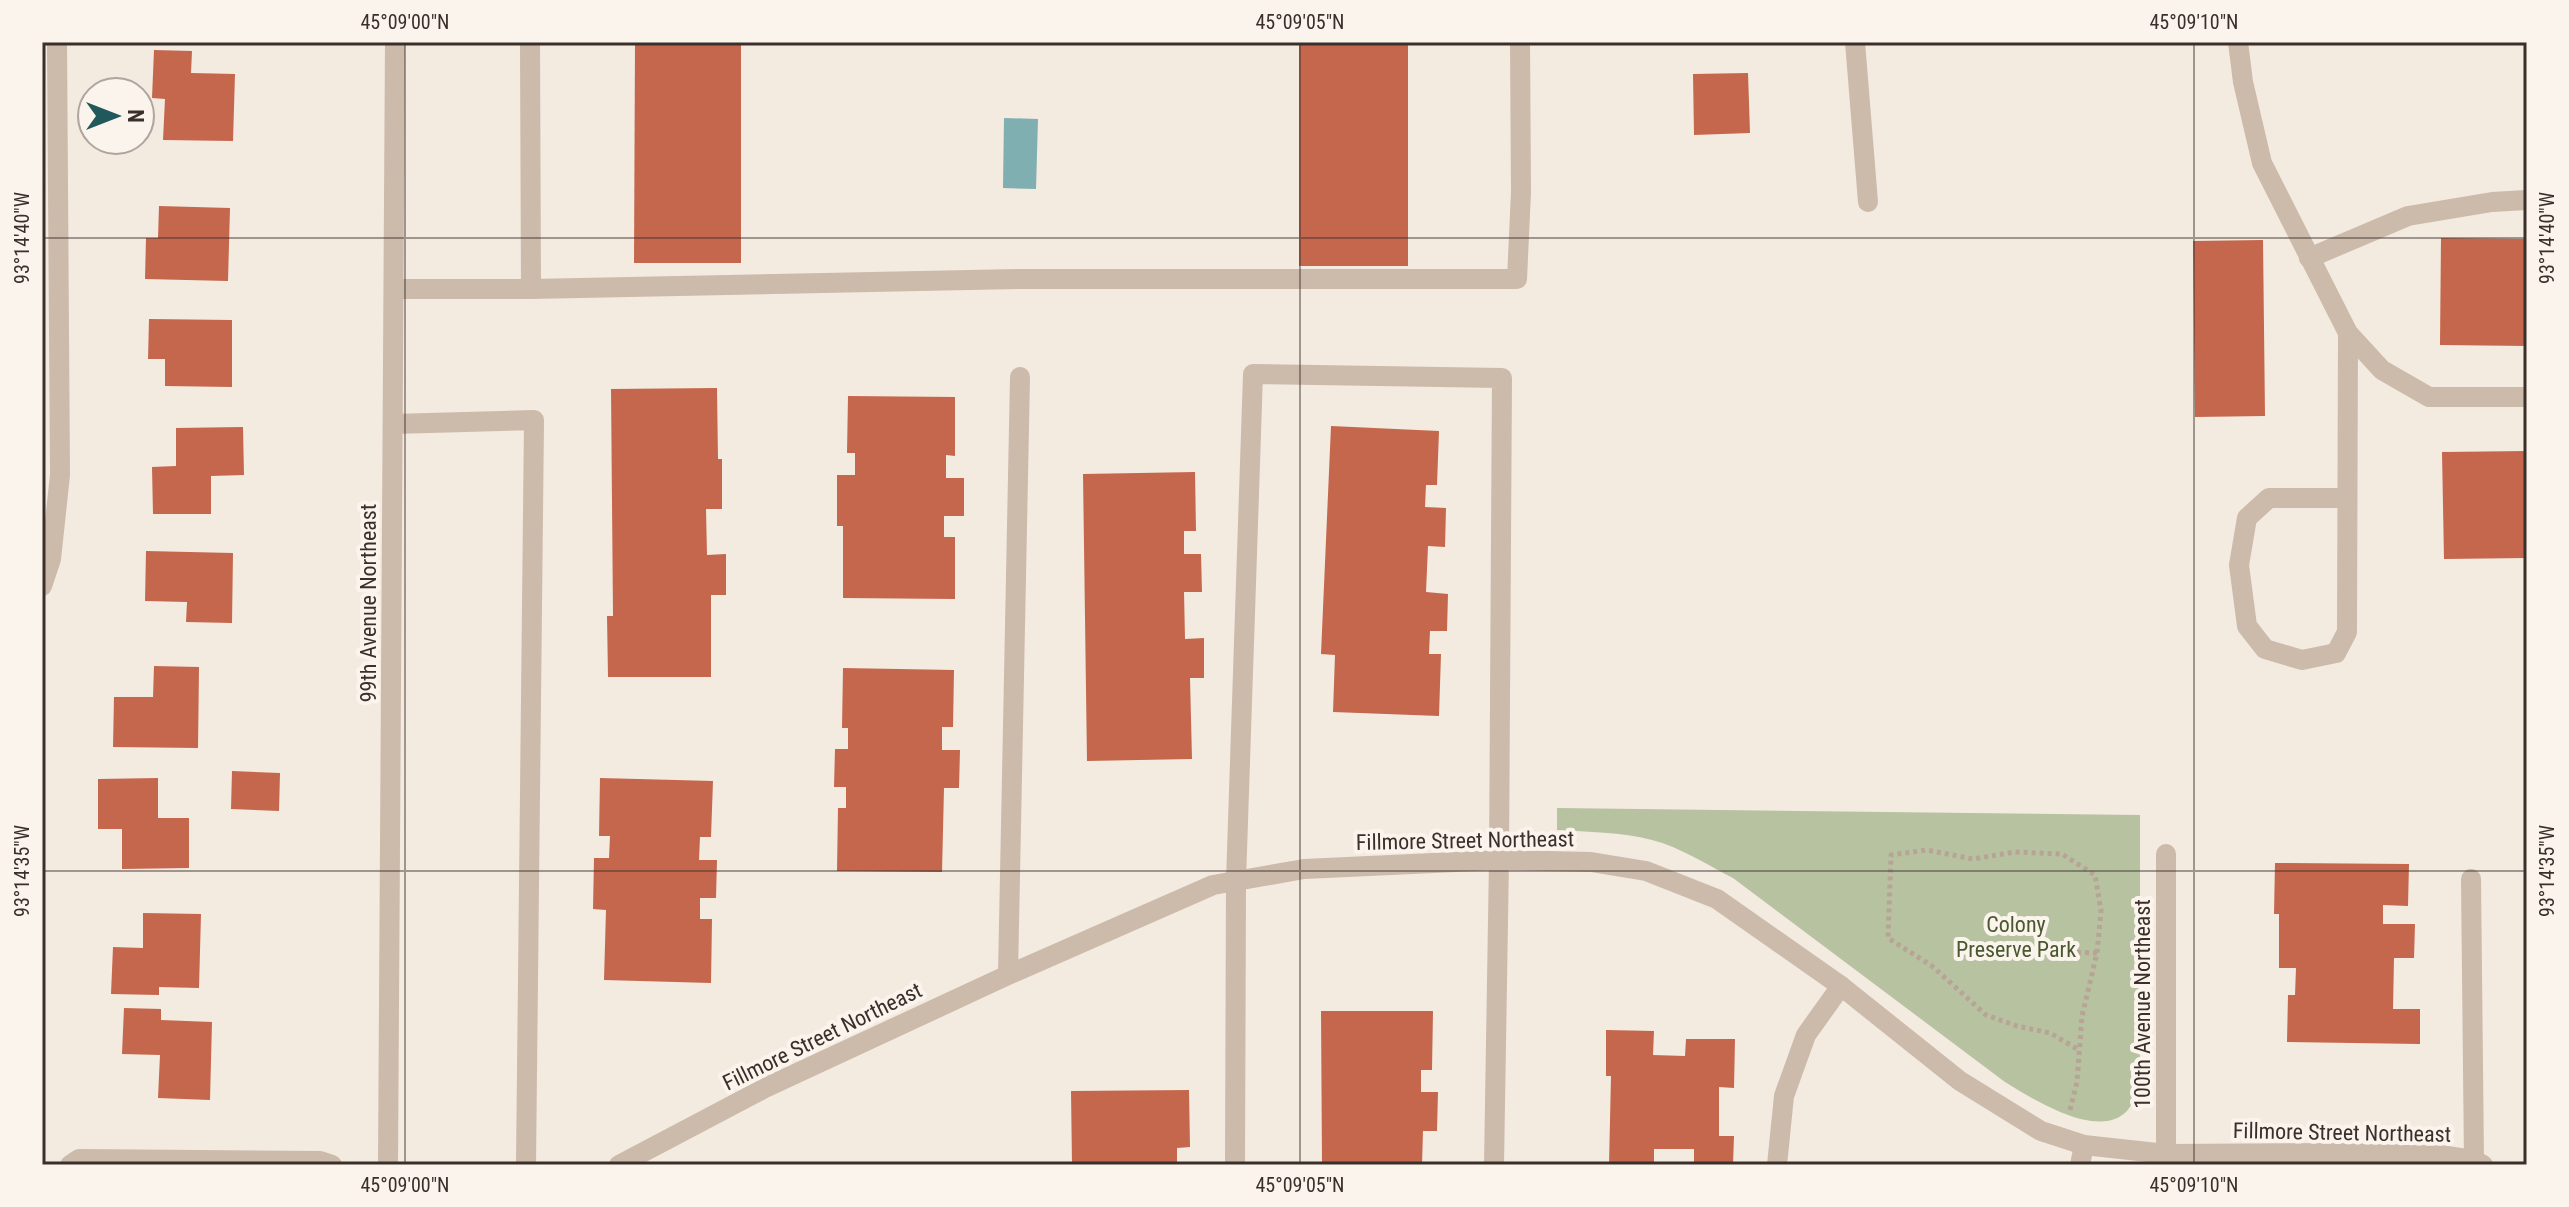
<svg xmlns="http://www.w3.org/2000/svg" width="2569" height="1207" font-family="'Roboto Condensed',sans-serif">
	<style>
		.green { fill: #b7c2a0 }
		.water { fill: #7fafb0 }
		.building { fill: #c5674c }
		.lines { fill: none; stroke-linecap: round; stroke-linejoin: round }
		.path { stroke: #b7a496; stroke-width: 5; stroke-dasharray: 4 4; stroke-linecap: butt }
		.service { stroke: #ccbaab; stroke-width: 20 }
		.minor { stroke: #ccbaab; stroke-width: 20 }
		.tertiary { stroke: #ccbaab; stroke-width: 20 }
		.ticks { fill: none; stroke: #3a2f2a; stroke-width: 2; stroke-opacity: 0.45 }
		.labels { text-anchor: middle; stroke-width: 8; stroke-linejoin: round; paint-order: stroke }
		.street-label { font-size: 22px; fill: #3a2f2a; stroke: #faf4ed }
		.park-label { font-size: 22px; fill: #49582e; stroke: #faf4ed }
		.neatline { fill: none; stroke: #3a2f2a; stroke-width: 3 }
		.ticks-label { font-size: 20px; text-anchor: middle; fill: #3a2f2a }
	</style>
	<rect width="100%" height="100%" fill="#f3eae0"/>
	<!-- green -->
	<path class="green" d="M1557,808l583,7v267c-3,10 -6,21 -13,29 -29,30 -94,-12 -122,-29l-272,-204c-26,-13 -53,-31 -81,-38 -31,-8 -64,-8 -95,-10z"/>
	<!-- water -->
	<polygon class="water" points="1004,118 1038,119 1036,189 1003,188"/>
	<!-- building -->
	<g class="building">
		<polygon points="635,42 741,42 741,263 634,263"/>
		<rect x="1299" y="42" width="109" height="224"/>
		<polygon points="154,50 192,51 191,73 235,74 233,141 163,140 165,99 152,98"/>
		<polygon points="1748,73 1750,133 1694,135 1693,74"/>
		<polygon points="159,206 230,208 228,281 145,279 146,238 158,238"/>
		<polygon points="2441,238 2527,239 2527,346 2440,345"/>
		<polygon points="2263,240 2265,416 2195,417 2193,241"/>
		<polygon points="149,319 232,320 232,387 165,386 165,359 148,359"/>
		<polygon points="717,388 718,459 722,459 722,509 706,509 707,555 726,554 726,595 711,595 711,677 608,677 607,616 613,616 611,389"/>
		<polygon points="848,396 955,397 955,456 946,455 946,478 964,478 964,516 944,516 944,537 955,537 955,599 843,598 843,526 837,526 837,475 855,475 855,453 847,453"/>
		<polygon points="1331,426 1439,431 1437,485 1426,485 1425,507 1446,508 1445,547 1428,546 1426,592 1448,594 1447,631 1430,631 1429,654 1441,654 1439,716 1333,712 1335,655 1321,654"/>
		<polygon points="243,427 244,475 211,476 211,514 153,514 152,467 176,466 176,428"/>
		<polygon points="2527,451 2527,558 2444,559 2442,452"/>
		<polygon points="1195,472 1196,531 1184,531 1184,554 1201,554 1202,592 1184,592 1185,639 1204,638 1204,678 1190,678 1192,759 1087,761 1083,474"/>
		<polygon points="146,551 233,553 232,623 186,622 187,602 145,601"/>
		<polygon points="154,666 199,667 198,748 113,747 114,697 153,697"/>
		<polygon points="843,668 954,670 953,727 942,727 942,750 960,750 959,788 944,788 942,872 837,871 838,808 846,808 846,787 834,787 835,749 848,749 848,728 842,728"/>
		<polygon points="232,771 280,773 279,811 231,809"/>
		<polygon points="158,778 158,818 189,818 189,868 122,869 122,829 98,829 98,779"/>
		<polygon points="600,778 713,781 711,837 700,837 699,860 717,860 716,898 700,898 700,919 712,919 711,983 604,980 606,910 593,909 594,858 609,858 610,836 599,836"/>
		<polygon points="2275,863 2409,864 2408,906 2383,905 2383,924 2415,924 2414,958 2394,958 2393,1009 2420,1009 2420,1044 2287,1042 2288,995 2295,995 2296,968 2279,968 2279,914 2274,914"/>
		<polygon points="143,913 201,914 199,988 159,987 159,995 111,994 113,947 143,948"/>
		<polygon points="124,1008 161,1009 161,1020 212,1022 210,1100 158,1098 160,1055 122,1054"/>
		<polygon points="1321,1011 1433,1011 1432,1070 1421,1070 1421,1092 1438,1092 1437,1131 1423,1131 1422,1165 1322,1165"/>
		<polygon points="1606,1030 1654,1031 1653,1055 1685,1056 1686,1039 1735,1039 1734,1088 1719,1087 1719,1136 1734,1136 1733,1165 1694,1165 1694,1149 1654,1149 1654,1165 1609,1165 1611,1076 1606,1076"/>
		<polygon points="1189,1090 1190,1147 1177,1148 1177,1165 1072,1165 1071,1091"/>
	</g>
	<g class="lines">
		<!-- path -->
		<g class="path">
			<polyline points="2069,952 2097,953"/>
			<polyline points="2070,1110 2077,1082 2082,1016 2097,953 2101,911 2095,875 2062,854 2015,852 1973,859 1927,850 1891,855 1888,938 1932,966 1986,1015 2017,1026 2050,1033 2079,1050"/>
		</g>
		<!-- service -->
		<g class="service">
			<polyline points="530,42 531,289 1022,279 1517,279 1521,192 1520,42"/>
			<polyline points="1855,42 1868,202"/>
			<polyline points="2238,42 2243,82 2262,163 2348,333 2382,370 2429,397 2527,397"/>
			<polyline points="2309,258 2408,216 2492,202 2527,200"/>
			<polyline points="394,289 531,289"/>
			<polyline points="393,424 534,420 526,1165"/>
			<polyline points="2346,498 2269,498 2247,518 2239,565 2247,626 2265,649 2302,660 2336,653 2347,632 2348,333"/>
			<polyline points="2471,879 2474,1160"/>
			<polyline points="1008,975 1020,377"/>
			<polyline points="1235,1165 1236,881 1253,374 1502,378 1499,860 1494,1165"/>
			<polyline points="1777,1165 1784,1096 1806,1035 1841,986"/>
			<polyline points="2080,1165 2084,1145"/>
		</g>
		<!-- minor -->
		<g class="minor">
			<polyline points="42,586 51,559 60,475 57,42"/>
			<polyline points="2166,854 2166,1154"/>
			<polyline points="70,1165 79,1159 320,1161 332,1165"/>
			<polyline points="619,1165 765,1088 1008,975 1213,885 1304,869 1499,860 1591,862 1646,871 1717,899 1841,986 1960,1081 2041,1131 2084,1145 2166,1154 2340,1153 2440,1155 2474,1160 2483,1165"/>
		</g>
		<!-- tertiary -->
		<polyline class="tertiary" points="388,1165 395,42"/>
	</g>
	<!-- ticks -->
	<path class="ticks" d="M405,42v1123M1300,42v1123M2194,42v1123M42,238h2485M42,871h2485"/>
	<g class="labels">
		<!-- street labels -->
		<g class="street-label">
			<text transform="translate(368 603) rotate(-90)" y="8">99th Avenue Northeast</text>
			<text transform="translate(1465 840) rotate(-1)" y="8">Fillmore Street Northeast</text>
			<text transform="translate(2142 1004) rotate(-90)" y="8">100th Avenue Northeast</text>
			<text transform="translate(822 1036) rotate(-26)" y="8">Fillmore Street Northeast</text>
			<text transform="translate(2342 1132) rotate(1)" y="8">Fillmore Street Northeast</text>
		</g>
		<!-- park labels -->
		<g class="park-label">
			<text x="2016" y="932">Colony<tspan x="2016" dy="25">Preserve Park</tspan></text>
		</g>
	</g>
	<!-- border -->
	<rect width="2569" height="1207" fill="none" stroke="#faf4ed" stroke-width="88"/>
	<!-- north arrow -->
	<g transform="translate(116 116) rotate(90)"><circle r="38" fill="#faf4ed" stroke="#ada59f" stroke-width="2"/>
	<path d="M0-6L14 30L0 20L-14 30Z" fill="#20585b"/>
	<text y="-12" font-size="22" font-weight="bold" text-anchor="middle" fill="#3a2f2a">N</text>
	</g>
	<rect x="44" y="44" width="2481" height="1119" class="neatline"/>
	<g class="ticks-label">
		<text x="405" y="29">45°09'00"N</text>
		<text x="1300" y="29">45°09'05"N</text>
		<text x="2194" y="29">45°09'10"N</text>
		<text transform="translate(2547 238) rotate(-90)" y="7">93°14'40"W</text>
		<text transform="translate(22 238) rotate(-90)" y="7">93°14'40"W</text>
		<text transform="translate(2547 871) rotate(-90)" y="7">93°14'35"W</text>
		<text transform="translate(22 871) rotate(-90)" y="7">93°14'35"W</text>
		<text x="405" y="1192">45°09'00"N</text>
		<text x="1300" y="1192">45°09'05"N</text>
		<text x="2194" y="1192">45°09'10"N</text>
	</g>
</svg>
